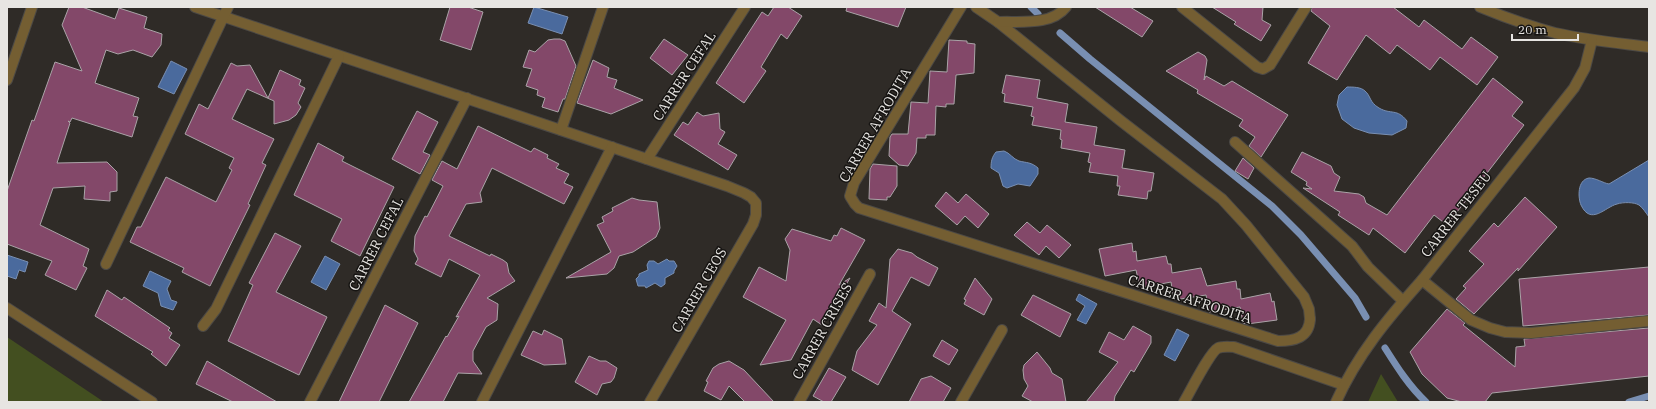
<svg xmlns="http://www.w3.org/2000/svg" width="1656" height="409" font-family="'IBM Plex Serif',serif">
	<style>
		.green { fill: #434f20 }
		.water { fill: #4a6a9d; stroke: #798fb2 }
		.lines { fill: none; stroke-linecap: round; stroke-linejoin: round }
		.stream { stroke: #798fb2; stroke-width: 7 }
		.building { fill: #834869; stroke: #aaa3a7 }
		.service-casing { stroke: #4c4945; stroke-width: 12 }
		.minor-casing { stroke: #4c4945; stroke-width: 12 }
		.tertiary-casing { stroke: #4c4945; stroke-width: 12 }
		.service { stroke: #745e32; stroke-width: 10 }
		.minor { stroke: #745e32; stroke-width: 10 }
		.tertiary { stroke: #745e32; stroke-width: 10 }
		.labels { text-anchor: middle; stroke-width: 3; stroke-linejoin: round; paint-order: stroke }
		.street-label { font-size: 14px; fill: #e7e5e2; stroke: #161412 }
	</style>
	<rect width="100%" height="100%" fill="#2f2b27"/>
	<!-- green -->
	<g class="green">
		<polygon points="7,337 104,402 7,402"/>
		<polygon points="1381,374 1398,402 1368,402"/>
	</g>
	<!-- water -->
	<g class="water">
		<polygon points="534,7 568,17 562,34 528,23"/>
		<polygon points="171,61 187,69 174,94 158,87"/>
		<path d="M1347,87c6,0 14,0 18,4 6,5 4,11 14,17 12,7 18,0 28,13l-1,7 -14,7 -23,-2 -15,-5 -12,-9 -5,-14 2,-10z"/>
		<path d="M1004,151c6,2 9,8 15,10 8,2 12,1 19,7v6l-8,12 -12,-2 -11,4 -4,-2 -4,-13 -8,-5c0,-7 1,-11 5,-16z"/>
		<path d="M1649,160v57c-3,-4 -6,-9 -10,-12 -5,-3 -16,-3 -22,-1 -12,3 -26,22 -36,1 -3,-7 -4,-25 8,-27 7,0 14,5 20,6z"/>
		<polygon points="7,255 28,262 25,272 19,270 16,279 7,276"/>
		<polygon points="325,256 340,264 326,290 311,282"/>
		<polygon points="667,259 669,261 674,261 677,266 674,271 674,273 665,278 665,284 661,287 655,283 646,288 645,286 638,286 636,279 639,276 639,274 648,270 647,265 649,261 654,261 658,264"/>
		<polygon points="150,271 171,281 167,289 171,300 177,302 173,310 161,306 158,293 143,286"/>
		<polygon points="1079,294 1097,304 1086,324 1077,320 1085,306 1076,300"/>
		<polygon points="1177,329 1189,335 1175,361 1164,355"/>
	</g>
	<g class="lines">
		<!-- stream -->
		<g class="stream">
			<polyline points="1031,7 1038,14"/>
			<polyline points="1060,33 1090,59 1272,206 1301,235 1355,298 1366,317"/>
			<path d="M1385,348c12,19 24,38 41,54"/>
			<polyline points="1629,402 1649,396"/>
		</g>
	</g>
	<!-- building -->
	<g class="building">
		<polygon points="69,7 82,7 115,19 119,8 147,17 144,28 162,34 161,45 152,57 133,50 118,54 106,50 95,83 139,98 133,116 138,117 132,137 72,118 70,122 68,121 70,123 57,163 107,162 117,172 117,191 110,192 110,201 84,199 85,186 53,188 40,225 89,249 83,266 87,268 76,290 45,275 52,261 7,244 7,191 32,120 34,121 55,62 82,71 62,25"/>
		<polygon points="450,7 468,7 483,12 471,50 440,40"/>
		<polygon points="774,7 788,7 802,16 787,39 781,34 761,67 766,71 744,103 716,83 762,12 768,16"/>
		<polygon points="847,7 906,7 898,27 846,11"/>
		<polygon points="1095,7 1130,7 1153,21 1142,37"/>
		<polygon points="1212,7 1263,7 1262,20 1271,25 1261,41 1234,24 1236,22"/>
		<polygon points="1312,7 1393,7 1419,27 1424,20 1462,49 1471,37 1498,57 1477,85 1440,57 1430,70 1397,45 1390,54 1366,35 1337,80 1308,63 1330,26 1311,11"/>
		<polygon points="554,39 560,39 565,41 576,66 565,99 563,99 558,112 542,107 545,98 537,95 538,90 526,86 532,69 523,67 529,50 535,52 548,40"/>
		<polygon points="664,39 688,55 672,75 650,58"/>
		<polygon points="949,40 967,41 967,43 975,44 974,73 956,75 954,104 946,104 946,107 936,106 935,135 926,135 926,138 917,138 916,153 908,166 899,165 889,156 890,137 892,134 908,134 911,102 928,103 930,71 947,72"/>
		<polygon points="1198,52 1205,56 1207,60 1204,80 1206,76 1224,86 1232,81 1288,115 1261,157 1249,146 1255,137 1239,126 1243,120 1197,93 1198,90 1166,71"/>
		<polygon points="593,60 609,68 607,77 617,80 614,88 643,100 611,114 577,103"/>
		<polygon points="231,63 237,66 250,65 268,98 280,70 301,80 299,85 305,88 298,103 301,107 296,115 289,120 274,124 274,101 247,89 232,119 274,139 262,163 266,165 248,204 250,205 210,286 182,272 184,268 130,242 137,227 141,227 166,177 216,202 232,170 229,168 234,158 185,134 199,104 208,109"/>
		<polygon points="1006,75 1040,80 1037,98 1068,104 1065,122 1097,127 1094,145 1125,150 1122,168 1154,173 1151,191 1148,191 1147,199 1118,195 1120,186 1117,186 1118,176 1089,172 1091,163 1088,162 1090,153 1061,148 1062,140 1060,139 1061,130 1032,125 1034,117 1031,116 1033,107 1004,102 1005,94 1002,93"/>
		<polygon points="1493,78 1523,102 1512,116 1524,125 1447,225 1434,215 1405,253 1373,228 1369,235 1338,215 1340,212 1303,188 1312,189 1306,185 1307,182 1291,172 1302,152 1331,166 1334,173 1340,177 1334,191 1359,194 1364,197 1366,203 1387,215"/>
		<polygon points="417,111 438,122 423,152 430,155 420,174 392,159"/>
		<polygon points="697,112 703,116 719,113 720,129 725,132 718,144 737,155 728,170 674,135 683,122 688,125"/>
		<polygon points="478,126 531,152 534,148 548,155 547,158 559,164 556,168 569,174 564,183 573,187 564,204 492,168 480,193 482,202 466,204 449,236 490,256 491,254 503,260 507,263 509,273 515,281 487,298 498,304 497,320 486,327 473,351 473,361 482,374 458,373 443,402 409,402 446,336 447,337 459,316 456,317 480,275 449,259 441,277 415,264 418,259 414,251 415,236 425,216 427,217 443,186 432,180 442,161 457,169"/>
		<polygon points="318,143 344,157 342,161 394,187 360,256 331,241 342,219 294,195"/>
		<polygon points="1243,158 1254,168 1248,179 1235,171"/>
		<polygon points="873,164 897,166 897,186 890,197 887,197 887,200 869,199 870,169"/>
		<polygon points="946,192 958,203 966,194 989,214 978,228 965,216 957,225 935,206"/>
		<polygon points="1525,197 1557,227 1518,271 1518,268 1474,314 1456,299 1466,288 1463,286 1484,264 1469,251 1494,223 1498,227"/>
		<polygon points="632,198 639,200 657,202 660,228 656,237 633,252 619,256 614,268 607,274 566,278 611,252 597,225 604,222 602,217 613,211 612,208"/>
		<polygon points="1027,222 1040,233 1047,225 1071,245 1059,258 1046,246 1039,255 1014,235"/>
		<polygon points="841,228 865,240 839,285 850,278 822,325 813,319 791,360 760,365 786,320 743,297 759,267 786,281 790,250 785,239 792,229 831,241 834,235 837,236"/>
		<polygon points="275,233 301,246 276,292 327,317 299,375 228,341 253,285 249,283"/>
		<polygon points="1132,243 1133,252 1136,251 1137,261 1166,256 1168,264 1171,264 1172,273 1201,268 1207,286 1236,281 1237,289 1240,289 1241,299 1270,293 1272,302 1274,301 1277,320 1247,324 1243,323 1240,307 1209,312 1206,295 1174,300 1171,282 1140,288 1136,270 1105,276 1099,249"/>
		<polygon points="898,249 912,253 917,257 938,268 929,286 911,277 892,311 911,324 878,385 852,370 857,351 877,325 869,321 879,303 886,308 890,259"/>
		<polygon points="1649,267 1649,315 1523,326 1519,279"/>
		<polygon points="975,278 992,299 984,315 964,304 966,300 964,299"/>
		<polygon points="107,290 122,300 124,297 170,328 168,330 172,333 169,338 180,345 166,366 151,354 153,352 95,316"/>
		<polygon points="1033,295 1071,314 1060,337 1021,315"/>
		<polygon points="385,305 418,323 379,402 339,402"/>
		<polygon points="1447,309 1465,323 1463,325 1515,367 1516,347 1525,346 1524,339 1649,328 1649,376 1492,393 1485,402 1462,402 1447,398 1422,374 1410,352"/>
		<polygon points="1133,326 1151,336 1151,343 1134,372 1131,370 1115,396 1114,402 1086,402 1118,362 1099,352 1109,332 1124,340"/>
		<polygon points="544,330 562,339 566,364 544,365 521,355 533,331 542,335"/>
		<polygon points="942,340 958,350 949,365 933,356"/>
		<polygon points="1037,352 1050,368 1052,373 1062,379 1066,402 1033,402 1022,396 1028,386 1024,379 1023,370 1024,365"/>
		<polygon points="589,356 600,361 606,361 617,368 614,378 611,382 602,384 597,395 575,382"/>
		<polygon points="207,361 277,402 233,402 196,384"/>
		<polygon points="729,361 744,370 774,402 745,402 729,386 721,400 704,391 708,382 706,381 713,368 719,364"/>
		<polygon points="829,368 846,377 831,402 824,402 813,396"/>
		<polygon points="931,376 951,388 943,402 909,402 921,379"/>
	</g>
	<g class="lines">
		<!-- service casing -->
		<g class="service-casing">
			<path id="service" d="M961,7l-107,176 -4,13 5,8 4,4 419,133c16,0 31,-3 32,-22"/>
		</g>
		<!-- minor casing -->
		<g class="minor-casing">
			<g id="minor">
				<polyline points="195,7 727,186 744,193 751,197 756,203 756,215 753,224 650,402"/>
				<polyline points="976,7 998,22 1121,121 1222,199 1246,225 1304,297 1309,309 1310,319"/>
				<polyline points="1182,7 1257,67 1263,69 1270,65 1306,7"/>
				<path d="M1480,7c24,10 49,19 75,26 31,7 63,10 94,14"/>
				<path d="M998,22c22,-1 53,4 68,-15"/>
				<polyline points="7,80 32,7"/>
				<polyline points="561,130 603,7"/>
				<polyline points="1235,142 1352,246 1368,267 1403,301"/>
				<polyline points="647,159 745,7"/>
				<polyline points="106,264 228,7"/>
				<polyline points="1422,280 1471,320 1490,328 1505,332 1531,333 1649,321"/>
				<polyline points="203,326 216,309 339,56"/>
				<polyline points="310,402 467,98"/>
				<polyline points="482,402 612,147"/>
				<polyline points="799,402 870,274"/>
				<polyline points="961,402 1002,330"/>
				<path d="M1184,402c6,-10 26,-50 34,-54 5,-2 11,-1 16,-1l110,38"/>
				<path d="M1336,402c21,-47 52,-84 86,-122l152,-192 11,-20 7,-28"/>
			</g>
		</g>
		<!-- tertiary casing -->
		<g class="tertiary-casing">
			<polyline id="tertiary" points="7,308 152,402"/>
		</g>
		<!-- service -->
		<use href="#service" class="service"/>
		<!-- minor -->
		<use href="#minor" class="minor"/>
		<!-- tertiary -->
		<use href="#tertiary" class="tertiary"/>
	</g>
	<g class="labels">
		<!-- street labels -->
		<g class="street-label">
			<text transform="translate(684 76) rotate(-57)" y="5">CARRER CEFAL</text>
			<text transform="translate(875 125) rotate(-60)" y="5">CARRER AFRODITA</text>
			<text transform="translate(1456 214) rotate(-52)" y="5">CARRER TESEU</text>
			<text transform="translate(376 244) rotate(-63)" y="5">CARRER CEFAL</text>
			<text transform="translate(699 290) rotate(-60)" y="5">CARRER CEOS</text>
			<text transform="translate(1190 299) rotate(18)" y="5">CARRER AFRODITA</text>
			<text transform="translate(822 331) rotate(-61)" y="5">CARRER CRISES</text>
		</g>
	</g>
	<!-- border -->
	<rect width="1656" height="409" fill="none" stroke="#e7e5e2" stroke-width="16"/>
	<!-- scale -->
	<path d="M1512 34v6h66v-6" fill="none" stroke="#e7e5e2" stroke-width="2"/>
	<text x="1518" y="34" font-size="12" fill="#e7e5e2" stroke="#161412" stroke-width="3" paint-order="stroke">20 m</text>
</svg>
